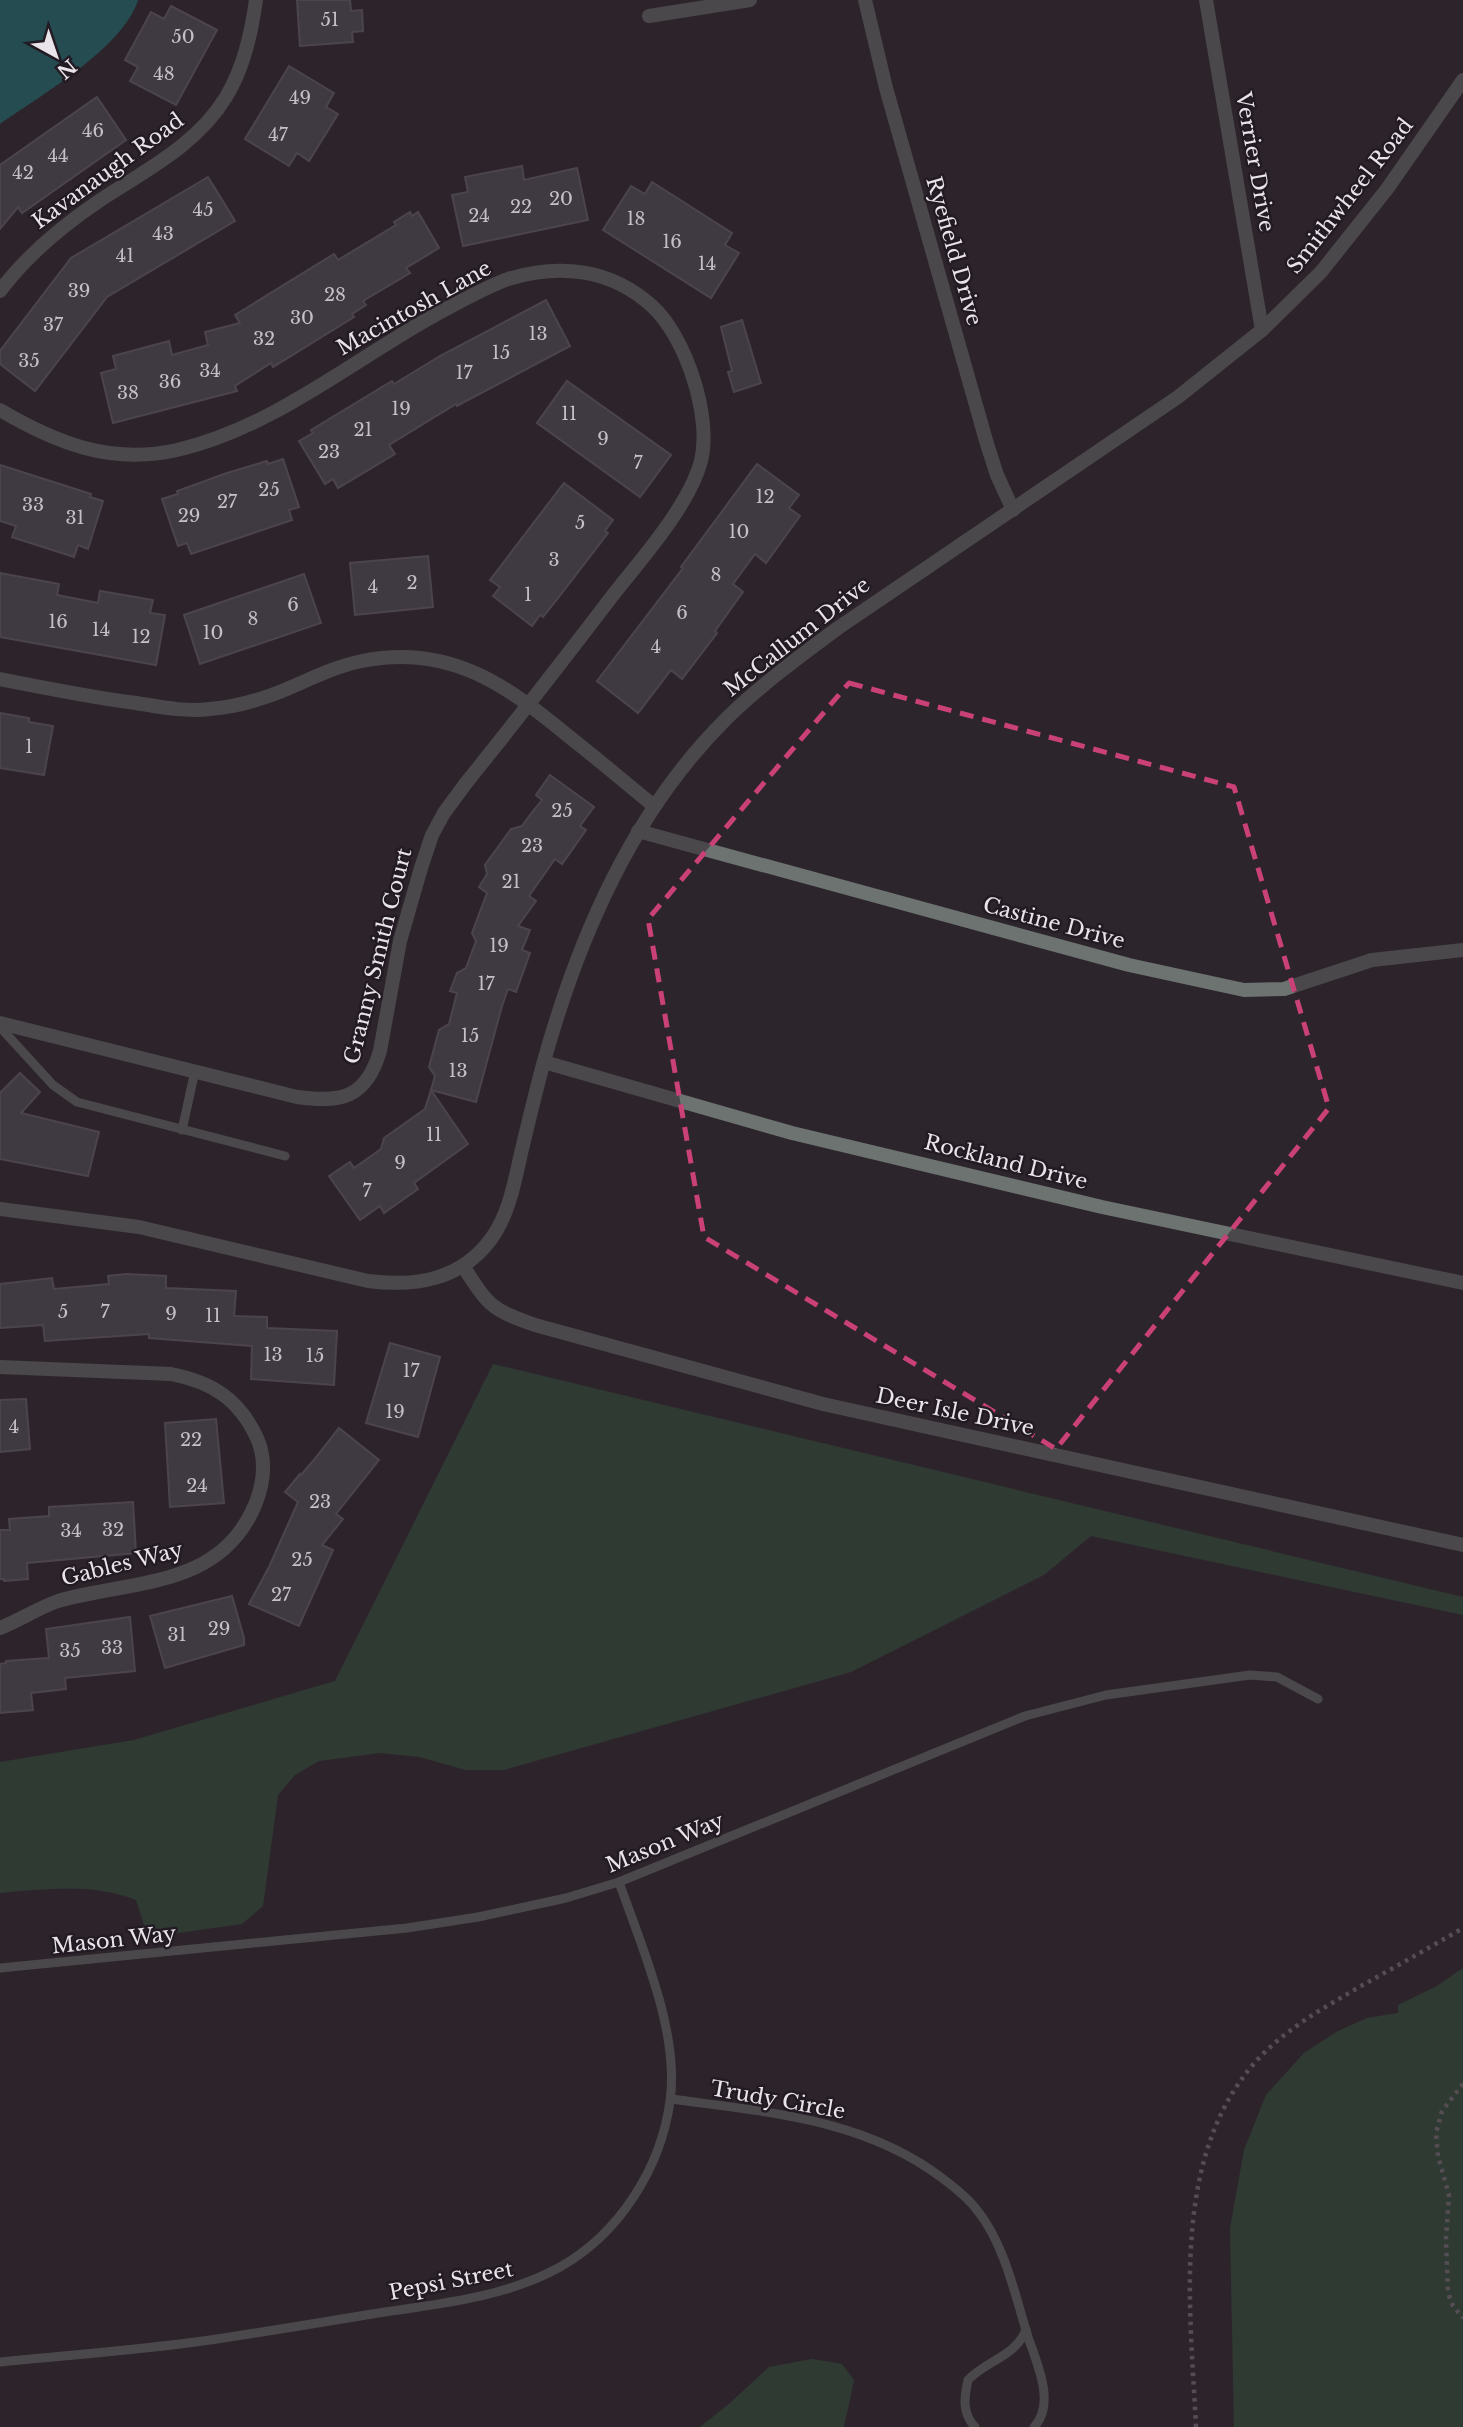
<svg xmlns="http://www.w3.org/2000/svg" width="1463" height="2427" font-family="'Libre Baskerville',serif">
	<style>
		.green { fill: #32543d }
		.water { fill: #197c7f }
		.building { fill: #56525d; stroke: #6f6b77; stroke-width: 2 }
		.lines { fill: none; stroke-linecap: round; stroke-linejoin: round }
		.path { stroke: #867f85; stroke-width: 4.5; stroke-dasharray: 3.5 5; stroke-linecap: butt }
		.lane { stroke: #6d7370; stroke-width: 9 }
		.street { stroke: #6d7370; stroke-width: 14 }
		.marked { fill: none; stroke: #ca4177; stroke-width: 5; stroke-dasharray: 14 9; stroke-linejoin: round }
		.labels { text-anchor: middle; stroke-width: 5; stroke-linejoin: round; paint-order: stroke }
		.number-label { font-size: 18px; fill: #c4c0c6 }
		.street-label { font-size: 21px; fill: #e9e4e9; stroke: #231b23 }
	</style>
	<rect width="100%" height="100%" fill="#2d252c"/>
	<!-- green -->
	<g class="green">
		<path d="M493,1364l970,233v18l-372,-79 -47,39 -193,97 -347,98h-38l-47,-13 -39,-4 -61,8 -24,14 -17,20 -15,111 -21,18 -86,12 -11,-8 -9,-28c-43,-17 -90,-11 -136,-7v-131l134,-22 201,-59z"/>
		<polygon points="1463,1968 1463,2427 1234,2427 1230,2228 1244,2150 1266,2095 1304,2053 1338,2031 1367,2018 1398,2013 1398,2005 1437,1986"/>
		<polygon points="812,2359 842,2364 854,2380 844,2427 700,2427 730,2403 769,2367"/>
	</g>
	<!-- water -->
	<path class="water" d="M0,0h138c-15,48 -97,95 -138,124z"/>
	<!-- building -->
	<g class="building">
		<polygon points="297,0 350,0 351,11 362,10 363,31 352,32 353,42 300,46"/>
		<polygon points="171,6 217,30 176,105 130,81 138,67 125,60 151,12 164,19"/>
		<polygon points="289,66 334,93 326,107 338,114 309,161 297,153 289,166 245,139"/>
		<polygon points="97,97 126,140 22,213 18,207 0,229 0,165"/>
		<polygon points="522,166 524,180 577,168 588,220 463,246 452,195 468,192 465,177"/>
		<polygon points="208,177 235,221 107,297 35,391 0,364 0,351 71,258"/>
		<polygon points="652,182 732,233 725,245 739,253 711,298 603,230 631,186 645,194"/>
		<polygon points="410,212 412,216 418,212 439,248 406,268 410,273 363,301 366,305 352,314 354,317 273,367 271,363 235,386 237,391 113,423 101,373 116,369 113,356 169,341 172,355 208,345 205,332 240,323 235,315 334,254 338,260 396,225 394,222"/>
		<polygon points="546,300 570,346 457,406 456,404 389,445 395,454 338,488 333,479 325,484 299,441 313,433 311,430 392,381 394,384 440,356"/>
		<polygon points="742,320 761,383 734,392 728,372 732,371 721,327"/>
		<polygon points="567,381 671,455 640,497 537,423"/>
		<polygon points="283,459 299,507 289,510 292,520 191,554 187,543 178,546 162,499 178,494 177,491 227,473 267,461 268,464"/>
		<polygon points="757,464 799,495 789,508 800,516 766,563 755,554 733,584 743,592 715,631 717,633 682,679 671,670 638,713 597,681 683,568 681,567"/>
		<polygon points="0,465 91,494 90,497 103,501 88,549 78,545 74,557 12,537 16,526 0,521"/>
		<polygon points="564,483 613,520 605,531 608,533 562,593 543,617 540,615 532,626 493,596 500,587 490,580"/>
		<polygon points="428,556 433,607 355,615 350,563"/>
		<polygon points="0,573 59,584 57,595 98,603 100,591 153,600 150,613 165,615 156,665 0,637"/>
		<polygon points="304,574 321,623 200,664 184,615"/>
		<polygon points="0,713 29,718 29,722 53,726 44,775 0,768"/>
		<polygon points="550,775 594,807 580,826 586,830 562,864 555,859 529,896 536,901 518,926 530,930 522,950 530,953 516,992 508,989 502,1006 476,1102 431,1090 435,1076 429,1067 439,1030 449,1024 457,993 450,991 457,973 466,968 476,941 472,933 487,893 479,887 487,874 485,865 511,829 522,826 530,815 542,800 536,795"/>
		<polygon points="20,1073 40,1092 21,1113 99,1132 88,1176 0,1159 0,1093"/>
		<polygon points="431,1090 468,1144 414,1183 418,1189 384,1213 380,1206 360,1220 329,1176 350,1162 354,1168 381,1149 384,1138 425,1109"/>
		<polygon points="126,1274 166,1276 166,1288 236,1291 234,1316 267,1317 267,1328 337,1331 334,1385 251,1379 252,1346 149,1338 149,1334 45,1341 43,1325 0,1328 0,1284 52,1278 54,1289 109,1284 108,1276"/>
		<polygon points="390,1343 440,1357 418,1437 366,1423"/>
		<polygon points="26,1399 30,1449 0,1452 0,1400"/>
		<polygon points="216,1419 224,1503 170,1507 165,1423"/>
		<polygon points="339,1428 379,1460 336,1514 343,1519 322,1545 333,1550 299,1626 249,1604 269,1567 298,1502 285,1492 300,1474 301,1475 313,1461"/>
		<polygon points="133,1502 136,1553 27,1563 28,1579 4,1581 4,1579 0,1579 0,1530 10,1530 9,1519 49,1516 49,1507"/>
		<polygon points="232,1596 244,1638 244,1645 165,1668 150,1616"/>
		<polygon points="130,1617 135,1671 65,1678 66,1689 31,1693 33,1710 0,1713 0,1664 6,1663 6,1661 49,1658 46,1629"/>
	</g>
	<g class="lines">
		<!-- path -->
		<g class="path">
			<polyline points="1463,2084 1442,2111 1436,2133 1438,2156 1449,2195 1446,2239 1448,2293 1453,2306 1463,2318"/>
			<path d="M1196,2427c-6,-127 -29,-293 81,-386 26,-22 55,-38 84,-55 34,-19 68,-38 102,-58"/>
		</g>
		<!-- lane -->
		<g class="lane">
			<polyline points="0,1027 53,1085 77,1102 285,1156"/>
			<polyline points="182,1130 195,1071"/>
			<polyline points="0,1968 407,1928 478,1917 566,1898 619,1882 1025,1716 1106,1695 1250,1675 1277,1677 1318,1699"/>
			<path d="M671,2099c94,13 192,19 271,79 12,9 26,20 35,32 28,35 38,85 51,127 9,27 28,67 6,90"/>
			<path d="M0,2362c70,-7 141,-12 210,-22 54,-8 108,-17 162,-26 64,-10 130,-15 188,-47 59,-33 101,-99 110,-166 10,-68 -29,-156 -51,-219"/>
			<path d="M975,2427c-13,-14 -11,-29 -7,-47 19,-20 47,-23 58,-50"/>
		</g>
		<!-- street -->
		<g class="street">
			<polyline points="865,0 886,88 987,444 997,475 1013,510"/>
			<polyline points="1206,0 1262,330"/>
			<polyline points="649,16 750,0"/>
			<path d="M0,291c27,-36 62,-65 99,-90 45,-30 98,-56 127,-104 18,-30 25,-63 30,-97"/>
			<path d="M0,410c56,33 111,55 177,40 99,-23 179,-93 267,-140 21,-11 42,-23 64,-31 52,-16 103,-10 144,27 34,31 60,111 49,155 -12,45 -59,97 -88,134 -48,63 -97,126 -147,188l-22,30 -12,22 -11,33 -21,73 -20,110c-14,47 -38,52 -83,46l-297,-74"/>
			<path d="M0,679c45,9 90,18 136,24 25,4 49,9 74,6 23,-2 46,-8 67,-16 28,-11 55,-26 85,-32 88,-18 146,25 210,78 28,22 55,45 82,67"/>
			<polyline points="638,831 1129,965 1244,990 1284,989 1372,960 1463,950"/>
			<polyline points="544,1062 792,1133 1102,1207 1463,1283"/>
			<path d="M0,1209l139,18 229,54c48,6 93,-1 123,-42 19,-26 24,-60 31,-90 7,-29 14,-59 22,-88 35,-125 89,-250 183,-343 34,-33 73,-62 111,-90l340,-231 84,-67 59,-58 66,-83 76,-109"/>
			<path d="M463,1266c26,40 27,43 72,59l288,79 640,141"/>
			<path d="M0,1367l171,7c41,8 68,25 86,64 10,23 7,45 -2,67 -35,84 -124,75 -197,96 -20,7 -38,19 -58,27"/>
		</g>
	</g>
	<!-- marked area -->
	<path d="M0 0H1463V2427H0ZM849,683l385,104 95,321 -273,341 -352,-212 -56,-318z" fill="#2d252c" fill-opacity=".55" fill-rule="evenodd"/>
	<path class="marked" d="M849,683l385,104 95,321 -273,341 -352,-212 -56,-318z"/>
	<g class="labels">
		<!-- number labels -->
		<g class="number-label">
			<text x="330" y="26">51</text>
			<text x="183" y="43">50</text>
			<text x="164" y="80">48</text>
			<text x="300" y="104">49</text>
			<text x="93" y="137">46</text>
			<text x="278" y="141">47</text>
			<text x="58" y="162">44</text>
			<text x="23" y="179">42</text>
			<text x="561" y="205">20</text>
			<text x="521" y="213">22</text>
			<text x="203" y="216">45</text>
			<text x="479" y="222">24</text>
			<text x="636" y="225">18</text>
			<text x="163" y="240">43</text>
			<text x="672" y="248">16</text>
			<text x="125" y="262">41</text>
			<text x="707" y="270">14</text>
			<text x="79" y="297">39</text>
			<text x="335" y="301">28</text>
			<text x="302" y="324">30</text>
			<text x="53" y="331">37</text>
			<text x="538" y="340">13</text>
			<text x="264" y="345">32</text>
			<text x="501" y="359">15</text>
			<text x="29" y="367">35</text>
			<text x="210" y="377">34</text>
			<text x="464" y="379">17</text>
			<text x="170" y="388">36</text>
			<text x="128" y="399">38</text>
			<text x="401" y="415">19</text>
			<text x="569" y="420">11</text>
			<text x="363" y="436">21</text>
			<text x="603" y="445">9</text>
			<text x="329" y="458">23</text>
			<text x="638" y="469">7</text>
			<text x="269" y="496">25</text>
			<text x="765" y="503">12</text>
			<text x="227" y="508">27</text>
			<text x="33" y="511">33</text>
			<text x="189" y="522">29</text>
			<text x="75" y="524">31</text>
			<text x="580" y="529">5</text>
			<text x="739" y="538">10</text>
			<text x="554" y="566">3</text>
			<text x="716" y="581">8</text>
			<text x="412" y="589">2</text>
			<text x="373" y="593">4</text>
			<text x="528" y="601">1</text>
			<text x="293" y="611">6</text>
			<text x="682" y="619">6</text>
			<text x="253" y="625">8</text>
			<text x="58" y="628">16</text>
			<text x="101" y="636">14</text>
			<text x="213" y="639">10</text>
			<text x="141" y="643">12</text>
			<text x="656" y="653">4</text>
			<text x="29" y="753">1</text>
			<text x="562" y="817">25</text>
			<text x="532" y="852">23</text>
			<text x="511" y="888">21</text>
			<text x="499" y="952">19</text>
			<text x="486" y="990">17</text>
			<text x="470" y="1042">15</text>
			<text x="458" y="1077">13</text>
			<text x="434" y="1141">11</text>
			<text x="400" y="1169">9</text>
			<text x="367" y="1197">7</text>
			<text x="63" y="1318">5</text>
			<text x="105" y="1318">7</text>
			<text x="171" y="1320">9</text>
			<text x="213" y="1322">11</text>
			<text x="273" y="1361">13</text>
			<text x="315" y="1362">15</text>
			<text x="411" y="1377">17</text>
			<text x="395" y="1418">19</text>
			<text x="14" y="1433">4</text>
			<text x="191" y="1446">22</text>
			<text x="197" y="1492">24</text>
			<text x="320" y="1508">23</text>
			<text x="113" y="1536">32</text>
			<text x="71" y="1537">34</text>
			<text x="302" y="1566">25</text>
			<text x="281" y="1601">27</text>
			<text x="219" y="1635">29</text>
			<text x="177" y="1641">31</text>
			<text x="112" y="1654">33</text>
			<text x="70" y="1657">35</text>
		</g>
		<!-- street labels -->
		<g class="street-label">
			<text transform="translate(1255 162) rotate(80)" y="7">Verrier Drive</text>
			<text transform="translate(108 171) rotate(-36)" y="7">Kavanaugh Road</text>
			<text transform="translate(1350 196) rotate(-52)" y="7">Smithwheel Road</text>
			<text transform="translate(954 251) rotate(74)" y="7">Ryefield Drive</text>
			<text transform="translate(414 308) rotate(-29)" y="7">Macintosh Lane</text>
			<text transform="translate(797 637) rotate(-38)" y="7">McCallum Drive</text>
			<text transform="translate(1054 923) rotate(15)" y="7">Castine Drive</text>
			<text transform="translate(378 956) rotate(-76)" y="7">Granny Smith Court</text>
			<text transform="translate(1006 1162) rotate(14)" y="7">Rockland Drive</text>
			<text transform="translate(955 1412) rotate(12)" y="7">Deer Isle Drive</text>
			<text transform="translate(122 1564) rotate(-14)" y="7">Gables Way</text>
			<text transform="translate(665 1843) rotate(-22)" y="7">Mason Way</text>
			<text transform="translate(114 1940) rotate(-6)" y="7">Mason Way</text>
			<text transform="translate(778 2100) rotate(10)" y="7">Trudy Circle</text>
			<text transform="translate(451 2281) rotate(-11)" y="7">Pepsi Street</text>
		</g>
	</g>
	<!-- north arrow -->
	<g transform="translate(56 56) rotate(140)" stroke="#231b23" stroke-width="5" paint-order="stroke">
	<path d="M0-5L12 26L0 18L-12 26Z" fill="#e9e4e9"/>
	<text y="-10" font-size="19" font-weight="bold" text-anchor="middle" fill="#e9e4e9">N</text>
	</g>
</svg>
